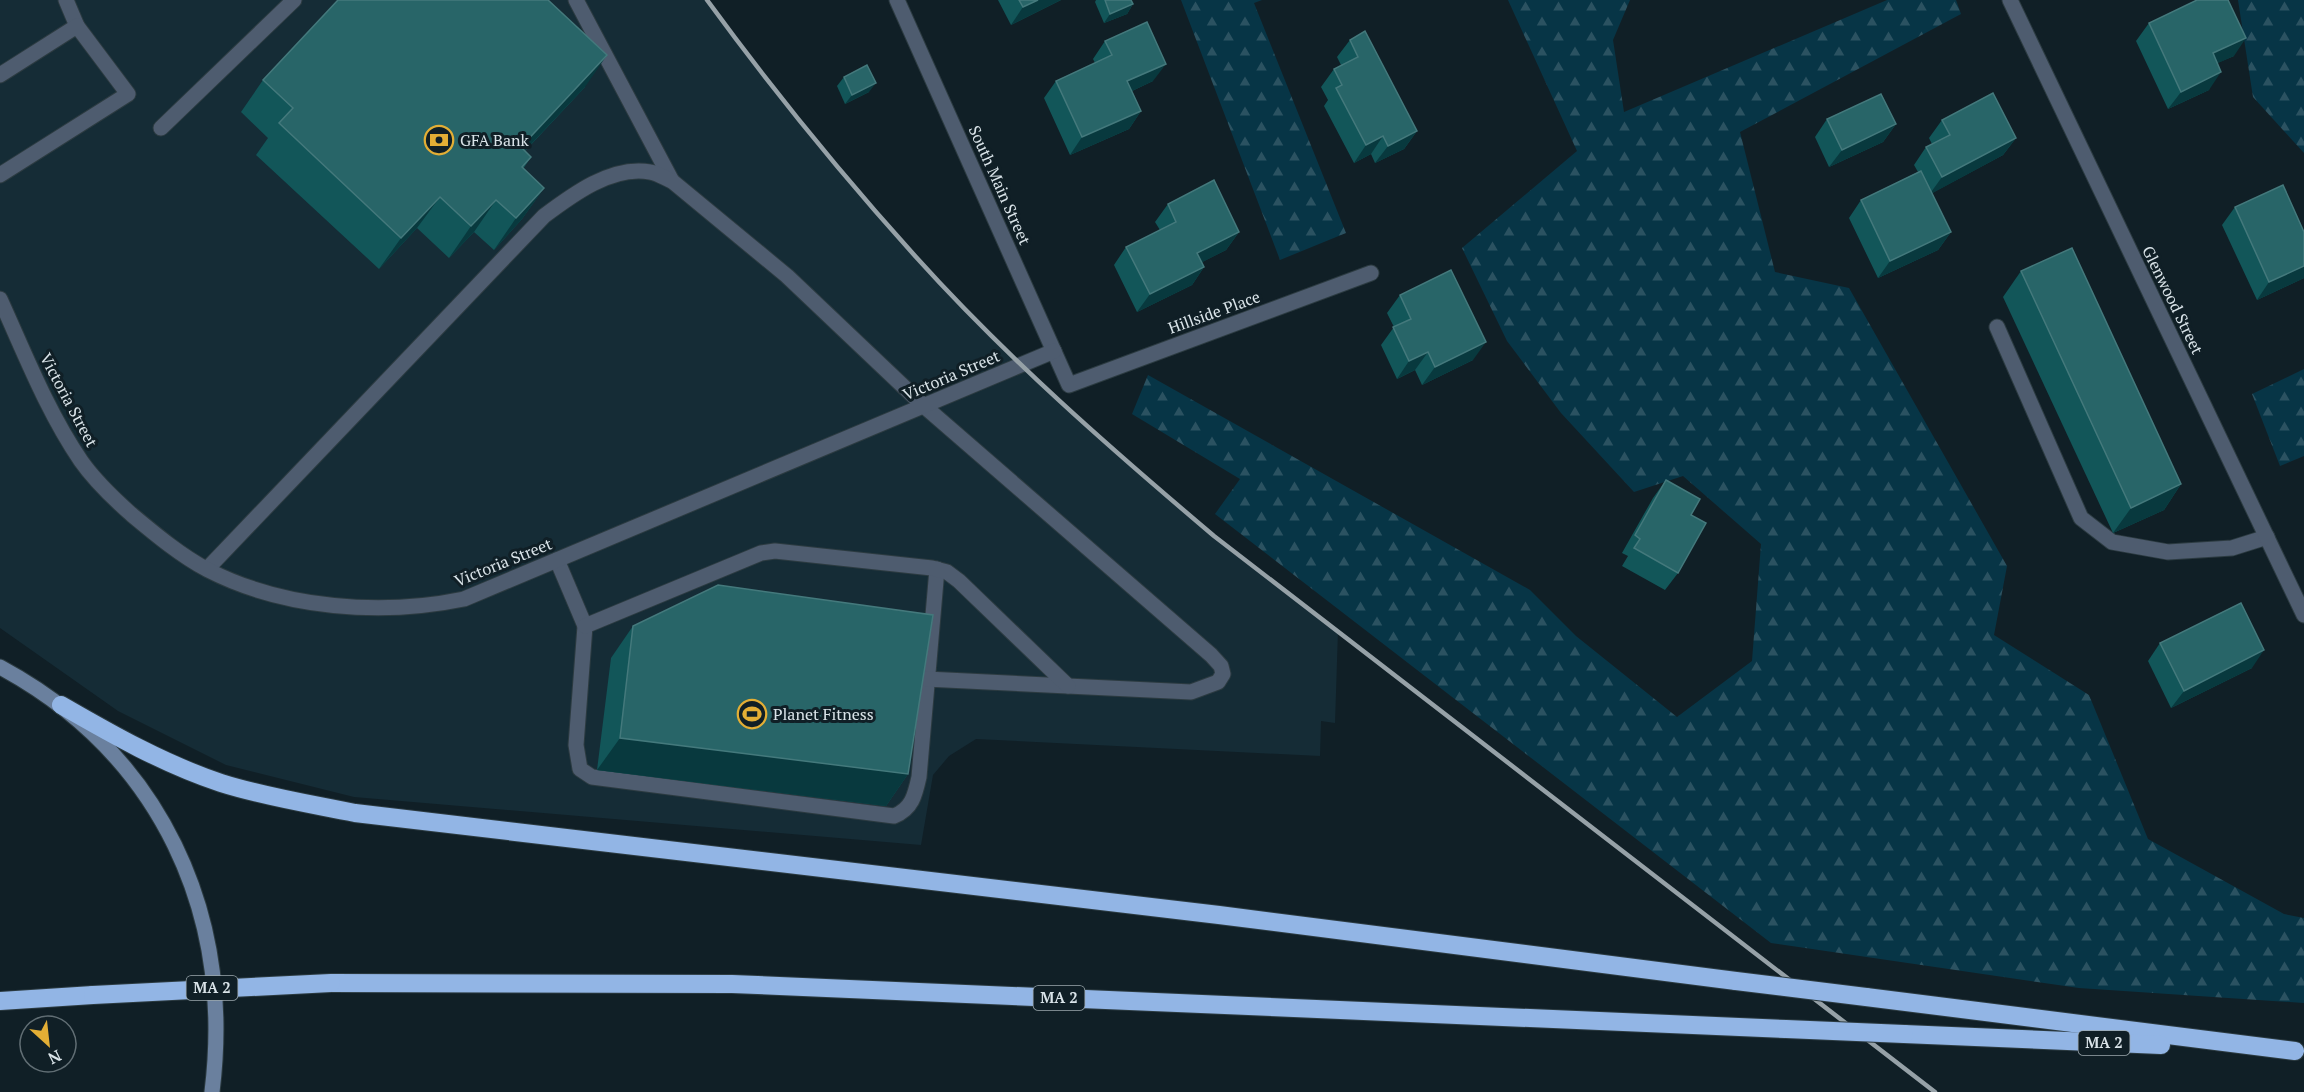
<svg xmlns="http://www.w3.org/2000/svg" width="2304" height="1092" font-family="'PT Serif',serif">
	<style>
		.built { fill: #152c36 }
		.forest { fill: url(#forest-firs) }
		.lines { fill: none; stroke-linecap: round; stroke-linejoin: round }
		.service-casing { stroke: #2c3b41; stroke-width: 17 }
		.minor-casing { stroke: #2c3b41; stroke-width: 17 }
		.secondary-casing { stroke: #2c3b41; stroke-width: 17 }
		.motorway-casing { stroke: #2c3b41; stroke-width: 20 }
		.service { stroke: #4e5c6f; stroke-width: 15 }
		.minor { stroke: #4e5c6f; stroke-width: 15 }
		.secondary { stroke: #6a809e; stroke-width: 15 }
		.motorway { stroke: #92b5e5; stroke-width: 18 }
		.rail { stroke: #96a1a7; stroke-width: 4.5 }
		.motorway-bridge-casing { stroke: #2c3b41; stroke-width: 20; stroke-linecap: butt }
		.motorway-bridge { stroke: #92b5e5; stroke-width: 18 }
		.wall { fill: #125659 }
		.shaded-wall { fill: #08393e }
		.building { fill: #286568; stroke: #44797c; stroke-width: 1.5 }
		.labels { text-anchor: middle; stroke-width: 6; stroke-linejoin: round; paint-order: stroke }
		.shield { fill: #101f26; stroke: #9da9ae; stroke-width: 1.5 }
		.shield-label { font-size: 15px; font-weight: bold; fill: #dae4e9 }
		.poi-label { font-size: 16px; fill: #dae4e9; stroke: #101f26; text-anchor: start }
		.street-label { font-size: 16px; fill: #dae4e9; stroke: #101f26 }
	</style>
	<defs>
		<pattern id="forest-firs" width="22" height="20" patternUnits="userSpaceOnUse" patternTransform="scale(1.5)"><rect width="22" height="20" fill="#073546"/><path d="M5 1l3.5 6h-7zM16 11l3.5 6h-7z" fill="#2b5261"/></pattern>
	</defs>
	<rect width="100%" height="100%" fill="#101f26"/>
	<!-- built -->
	<polygon class="built" points="0,0 707,0 773,87 917,258 993,335 1093,432 1214,536 1338,631 1335,723 1321,721 1320,756 976,739 949,756 933,775 921,845 354,797 226,765 118,711 0,628"/>
	<!-- forest -->
	<g class="forest">
		<polygon points="1181,0 1262,0 1254,3 1346,233 1280,260"/>
		<polygon points="1508,0 1630,0 1613,40 1624,112 1887,0 1956,0 1961,14 1740,132 1775,272 1849,288 2007,566 1994,635 2089,695 2148,839 2284,914 2304,918 2304,1003 2079,988 1771,943 1215,514 1240,479 1132,414 1148,375 1530,590 1576,636 1677,717 1752,661 1761,544 1683,476 1634,492 1561,413 1507,341 1462,248 1577,151"/>
		<polygon points="2238,0 2304,0 2304,153 2253,97"/>
		<polygon points="2304,369 2304,456 2280,466 2252,394"/>
	</g>
	<g class="lines">
		<!-- service casing -->
		<g class="service-casing">
			<g id="service">
				<polyline points="66,0 77,26"/>
				<polyline points="576,0 672,181"/>
				<polyline points="0,75 77,26 128,94 0,175"/>
				<polyline points="161,128 294,0"/>
				<polyline points="1997,327 2081,518 2112,542 2168,552 2232,548 2267,537"/>
				<path d="M557,560l28,66 -9,119 4,24 12,8 302,39c18,-7 21,-21 25,-39l18,-208"/>
				<path d="M207,569l337,-353c28,-21 68,-51 106,-44 7,1 15,6 22,9l115,95 137,130 287,249 10,11 2,8 -5,8 -27,10 -265,-13"/>
				<polyline points="585,626 761,553 775,551 932,568 947,572 959,581 1068,686"/>
			</g>
		</g>
		<!-- minor casing -->
		<g class="minor-casing">
			<g id="minor">
				<polyline points="897,0 1069,385 1371,273"/>
				<polyline points="2010,0 2304,615"/>
				<path d="M0,299c25,55 47,112 81,162 14,20 32,37 50,53 24,20 49,41 77,56 76,39 174,46 256,29l590,-248"/>
			</g>
		</g>
		<!-- secondary casing -->
		<g class="secondary-casing">
			<path id="secondary" d="M0,667c161,87 234,246 212,425"/>
		</g>
		<!-- motorway casing -->
		<g class="motorway-casing">
			<g id="motorway">
				<path d="M61,705c52,30 103,59 160,78 44,14 90,21 134,30l864,102 517,66"/>
				<polyline points="331,983 732,984 1786,1029"/>
				<polyline points="1866,997 2295,1051"/>
				<polyline points="0,1001 93,995"/>
				<polyline points="1904,1034 2161,1045"/>
			</g>
		</g>
		<!-- service -->
		<use href="#service" class="service"/>
		<!-- minor -->
		<use href="#minor" class="minor"/>
		<!-- secondary -->
		<use href="#secondary" class="secondary"/>
		<!-- motorway -->
		<use href="#motorway" class="motorway"/>
		<!-- rail -->
		<path class="rail" d="M707,0c65,89 135,175 209,257 91,101 194,191 298,279l721,556"/>
		<!-- motorway-bridge casing -->
		<g class="motorway-bridge-casing">
			<g id="motorway-bridge">
				<polyline points="1736,981 1866,997"/>
				<polyline points="93,995 331,983"/>
				<polyline points="1786,1029 1904,1034"/>
			</g>
		</g>
		<!-- motorway-bridge -->
		<use href="#motorway-bridge" class="motorway-bridge"/>
	</g>
	<!-- wall -->
	<g class="wall">
		<polygon points="998,0 1061,0 1011,25"/>
		<polygon points="1096,0 1131,0 1133,4 1127,14 1104,23 1095,2"/>
		<polygon points="2149,23 2234,56 2217,63 2209,90 2168,109 2136,41"/>
		<polygon points="1350,40 1417,131 1404,149 1375,163 1371,154 1354,163 1324,106 1328,100 1321,87 1334,69 1341,65 1337,57"/>
		<polygon points="1105,41 1153,81 1132,91 1141,111 1129,129 1070,155 1044,98 1056,81 1095,63 1093,59"/>
		<polygon points="844,77 869,92 845,104 837,86"/>
		<polygon points="263,80 585,87 525,151 531,157 523,169 544,188 522,219 494,250 474,232 449,258 417,228 379,269 256,155 268,138 241,112"/>
		<polygon points="1827,119 1896,124 1883,142 1829,167 1815,137"/>
		<polygon points="1942,120 2016,138 2003,155 1932,193 1951,232 1938,250 1878,278 1849,218 1861,200 1918,172 1914,165 1926,147 1932,144 1929,138"/>
		<polygon points="1168,204 1239,232 1226,250 1202,262 1204,267 1192,285 1137,312 1114,265 1126,247 1160,230 1155,222"/>
		<polygon points="2235,207 2304,232 2304,278 2257,300 2222,225"/>
		<polygon points="2021,271 2181,484 2164,510 2113,533 2003,297"/>
		<polygon points="1400,295 1473,360 1422,385 1415,370 1397,379 1381,345 1394,327 1387,313"/>
		<polygon points="1666,480 1691,515 1678,573 1665,590 1622,566 1628,556 1622,553 1653,498"/>
		<polygon points="633,626 908,774 886,806 597,770 611,658"/>
		<polygon points="2160,643 2252,668 2171,708 2148,661"/>
	</g>
	<!-- shaded-wall -->
	<g class="shaded-wall">
		<polygon points="1038,0 1061,0 1011,25 1023,7"/>
		<polygon points="1133,4 1127,14 1104,23 1110,14"/>
		<polygon points="2246,38 2234,56 2200,71 2213,53"/>
		<polygon points="607,55 585,87 499,178 521,147"/>
		<polygon points="1166,64 1153,81 1115,99 1127,81"/>
		<polygon points="2221,72 2209,90 2168,109 2181,92"/>
		<polygon points="876,83 869,92 845,104 852,95"/>
		<polygon points="1141,111 1129,129 1070,155 1082,137"/>
		<polygon points="1896,124 1883,142 1829,167 1842,150"/>
		<polygon points="1417,131 1404,149 1375,163 1388,146"/>
		<polygon points="1383,136 1371,154 1354,163 1366,145"/>
		<polygon points="2016,138 2003,155 1929,195 1942,177"/>
		<polygon points="544,188 522,219 494,250 516,218"/>
		<polygon points="440,197 417,228 379,269 401,238"/>
		<polygon points="496,200 474,232 449,258 471,226"/>
		<polygon points="1239,232 1226,250 1185,271 1197,253"/>
		<polygon points="1951,232 1938,250 1878,278 1890,261"/>
		<polygon points="2304,266 2304,278 2257,300 2269,282"/>
		<polygon points="1204,267 1192,285 1137,312 1150,294"/>
		<polygon points="1486,342 1473,360 1422,385 1435,367"/>
		<polygon points="1428,352 1415,370 1397,379 1409,361"/>
		<polygon points="2181,484 2164,510 2113,533 2131,508"/>
		<polygon points="2264,650 2252,668 2171,708 2184,691"/>
		<polygon points="620,738 908,774 886,806 597,770"/>
	</g>
	<!-- building -->
	<g class="building">
		<polygon points="338,0 548,0 607,55 521,147 531,157 522,167 544,188 516,218 496,200 471,226 440,197 401,238 279,123 293,108 263,80"/>
		<polygon points="1019,0 1038,0 1023,7"/>
		<polygon points="1105,0 1131,0 1133,4 1110,14"/>
		<polygon points="2197,0 2228,0 2246,38 2213,53 2221,72 2181,92 2149,23"/>
		<polygon points="1147,22 1166,64 1127,81 1141,111 1082,137 1056,81 1112,55 1105,41"/>
		<polygon points="1365,31 1417,131 1388,146 1383,136 1366,145 1336,88 1342,85 1334,69 1358,57 1350,40"/>
		<polygon points="867,65 876,83 852,95 844,77"/>
		<polygon points="1993,93 2016,138 1942,177 1926,147 1950,135 1942,120"/>
		<polygon points="1881,94 1896,124 1842,150 1827,119"/>
		<polygon points="1921,171 1951,232 1890,261 1861,200"/>
		<polygon points="1214,180 1239,232 1197,253 1204,267 1150,294 1126,247 1176,222 1168,204"/>
		<polygon points="2283,185 2304,232 2304,266 2269,282 2235,207"/>
		<polygon points="2072,248 2181,484 2131,508 2021,271"/>
		<polygon points="1451,270 1486,342 1435,367 1428,352 1409,361 1393,327 1411,319 1400,295"/>
		<polygon points="1666,480 1700,499 1691,515 1706,523 1678,573 1634,548 1640,539 1635,535"/>
		<polygon points="718,585 933,615 908,774 620,738 633,626"/>
		<polygon points="2241,603 2264,650 2184,691 2160,643"/>
	</g>
	<!-- icons -->
	<defs>
		<g id="bank-ring" transform="scale(1.5)"><circle r="9.5" fill="#101f26" stroke="#e3ae35" stroke-width="1.5"/><path d="M-6-4H6V4H-6ZM0-2.3a2.3 2.3 0 1 0 0 4.6a2.3 2.3 0 1 0 0-4.6Z" fill="#e3ae35"/></g>
		<g id="stadium-ring" transform="scale(1.5)"><circle r="9.5" fill="#101f26" stroke="#e3ae35" stroke-width="1.5"/><path d="M0-5a6.5 5 0 1 0 0 10a6.5 5 0 1 0 0-10ZM-3.5-1.8h7v3.6h-7Z" fill="#e3ae35"/></g>
	</defs>
	<g fill-rule="evenodd">
		<use href="#bank-ring" x="439" y="140"/>
		<use href="#stadium-ring" x="752" y="714"/>
	</g>
	<g class="labels">
		<!-- shield labels -->
		<g class="shield">
			<rect x="186.5" y="976" width="51" height="24" rx="4.5"/>
			<rect x="1033.5" y="986" width="51" height="24" rx="4.5"/>
			<rect x="2078.5" y="1031" width="51" height="24" rx="4.5"/>
		</g>
		<g class="shield-label">
			<text x="212" y="993">MA 2</text>
			<text x="1059" y="1003">MA 2</text>
			<text x="2104" y="1048">MA 2</text>
		</g>
		<!-- poi labels -->
		<g class="poi-label">
			<text x="460" y="146">GFA Bank</text>
			<text x="773" y="720">Planet Fitness</text>
		</g>
		<!-- street labels -->
		<g class="street-label">
			<text transform="translate(1000 185) rotate(66)" y="6">South Main Street</text>
			<text transform="translate(2173 300) rotate(64)" y="6">Glenwood Street</text>
			<text transform="translate(1214 312) rotate(-20)" y="6">Hillside Place</text>
			<text transform="translate(951 375) rotate(-23)" y="6">Victoria Street</text>
			<text transform="translate(69 400) rotate(62)" y="6">Victoria Street</text>
			<text transform="translate(503 562) rotate(-22)" y="6">Victoria Street</text>
		</g>
	</g>
	<!-- north arrow -->
	<g transform="translate(48 1044) rotate(153)"><circle r="28" fill="#101f26" stroke="#616e74" stroke-width="1.5"/>
	<path d="M0-4.5L10 22L0 15L-10 22Z" fill="#e3ae35"/>
	<text y="-9" font-size="16" font-weight="bold" text-anchor="middle" fill="#dae4e9">N</text>
	</g>
</svg>
